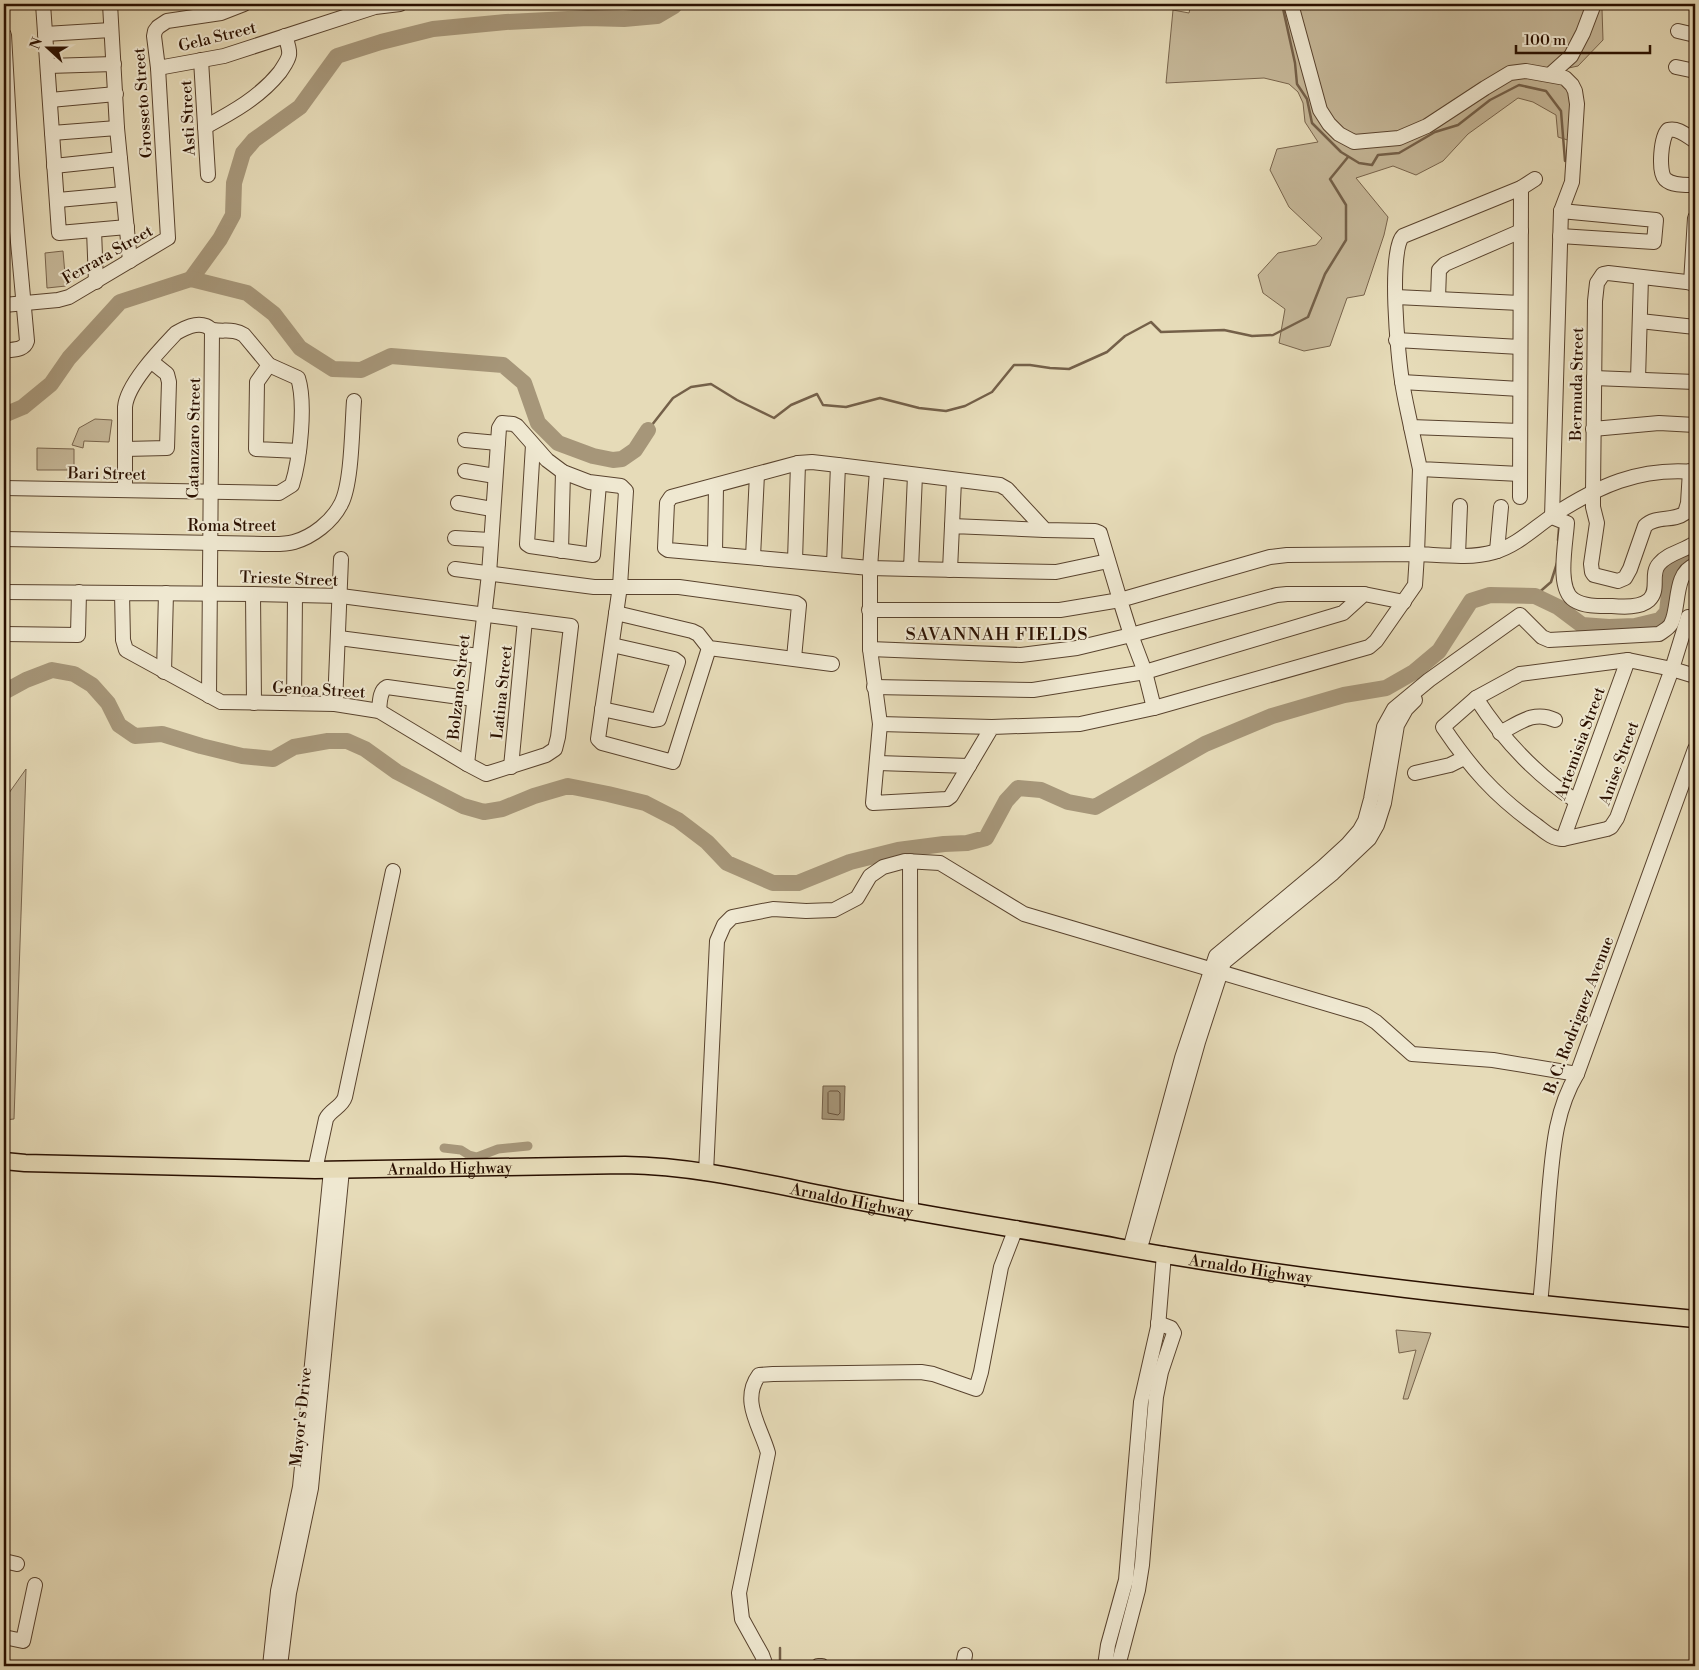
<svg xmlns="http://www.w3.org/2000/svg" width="1699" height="1670" font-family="'Libre Bodoni',serif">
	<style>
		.green { fill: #c6b899; stroke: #78644c }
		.water { fill: #a69679; stroke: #746049 }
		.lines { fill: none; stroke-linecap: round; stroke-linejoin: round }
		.shore { stroke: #68533c; stroke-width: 1 }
		.stream { stroke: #746049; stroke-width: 2.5 }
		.canal { stroke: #a69679; stroke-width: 9 }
		.river { stroke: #a69679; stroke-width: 16 }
		.minor-casing { stroke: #59432e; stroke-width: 16 }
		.major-casing { stroke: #2a1000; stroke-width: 19 }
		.minor { stroke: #efe8d1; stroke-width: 14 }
		.major { stroke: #e6dbb8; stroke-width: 16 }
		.labels { text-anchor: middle; stroke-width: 4; stroke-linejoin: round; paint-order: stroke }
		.street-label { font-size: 16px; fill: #2a1000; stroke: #efe8d1 }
		.neighbourhood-label { font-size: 18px; letter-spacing: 1px; fill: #2a1000; stroke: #efe8d1 }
	</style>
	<rect width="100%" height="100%" fill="#e6dbb8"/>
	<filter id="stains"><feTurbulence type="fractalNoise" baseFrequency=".004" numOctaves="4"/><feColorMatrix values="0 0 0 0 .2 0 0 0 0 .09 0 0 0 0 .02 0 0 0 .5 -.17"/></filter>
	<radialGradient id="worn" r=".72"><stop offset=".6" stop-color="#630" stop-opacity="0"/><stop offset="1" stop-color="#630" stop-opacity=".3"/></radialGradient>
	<!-- green -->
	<g class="green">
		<polygon points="1191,4 1600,4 1602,9 1603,40 1578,66 1559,70 1570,87 1574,142 1558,137 1556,115 1533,102 1518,98 1468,134 1443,161 1416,175 1393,166 1356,178 1388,217 1384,235 1364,295 1347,298 1330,346 1304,351 1279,343 1285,309 1263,293 1258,275 1278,253 1316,245 1322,238 1289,207 1270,170 1277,149 1318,142 1305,122 1303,103 1298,92 1289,84 1264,78 1166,83 1173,10 1189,13"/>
		<polygon points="63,251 66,286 47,288 45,253"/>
		<polygon points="95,419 112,420 109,442 84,441 83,448 72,445 79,428"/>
		<polygon points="37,448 74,449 74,470 37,470"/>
		<polygon points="26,769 14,1119 4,1120 4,800"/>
		<polygon points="1396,1330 1431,1333 1408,1399 1403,1399 1416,1350 1399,1353"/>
	</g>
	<!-- water -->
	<polygon class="water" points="823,1086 845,1086 844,1120 822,1119"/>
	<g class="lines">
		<!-- shore -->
		<polygon class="shore" points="830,1091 838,1091 840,1093 840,1113 838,1115 828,1113 828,1093"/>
		<!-- stream -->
		<g class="stream">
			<polyline points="1282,4 1295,63 1297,84 1307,99 1312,123 1341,152 1359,163 1372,165 1378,155 1399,153 1435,132 1458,125 1490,100 1519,85 1546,91 1561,111 1565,161"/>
			<polyline points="648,430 673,398 691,387 711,384 737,400 774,418 791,405 817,394 823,405 846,407 880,398 919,408 946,411 965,406 992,392 1014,365 1030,365 1050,368 1069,369 1107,352 1125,336 1151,322 1161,332 1224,330 1252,336 1273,335 1308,317 1325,274 1346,240 1346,205 1330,179 1348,157"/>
			<polyline points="1558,540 1559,528"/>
			<polyline points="1535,596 1551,582 1557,563"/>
			<polyline points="780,1666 780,1648"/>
		</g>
		<!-- canal -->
		<polyline class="canal" points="444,1148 461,1150 469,1155 477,1157 498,1149 528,1146"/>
		<!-- river -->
		<g class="river">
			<polyline points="191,279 220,239 233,215 234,183 243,153 254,140 300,107 337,56 381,42 433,29 506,22 588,18 624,19 657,16 674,6 674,4"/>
			<polyline points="4,415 23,407 51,384 69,358 120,302 191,279 247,293 274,314 300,348 333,369 361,370 391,356 503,365 524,383 538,423 558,443 593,456 613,460 622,459 635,450 648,430"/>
			<polyline points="4,692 26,680 52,670 74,674 92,685 108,703 119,725 135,736 162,734 201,746 242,756 273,759 294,747 328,741 347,741 365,749 397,772 463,806 484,812 502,809 534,796 568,786 608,794 645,803 678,820 707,842 727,863 773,883 798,883 850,862 898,850 944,844 967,843 986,838 1006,801 1018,788 1041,790 1068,802 1095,807 1205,744 1272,716 1344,695 1386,688 1414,672 1439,651 1471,601 1490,595 1535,596 1558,607 1582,625 1609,627 1635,626 1660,620 1667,612 1672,567 1695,555"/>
		</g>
		<!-- minor casing -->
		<g class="minor-casing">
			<g id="minor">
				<polyline points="43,4 59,233 127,227"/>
				<polyline points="110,4 117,128 130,261"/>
				<path d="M1291,4l29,106 9,14 10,10 15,8 45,-4 28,-12 58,-38 25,-15 16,-2 39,7 7,7 3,6 2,13 -5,78 -11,29 -9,306 15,6c-1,19 -11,66 7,77 11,7 26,6 38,6 11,1 28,2 37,-6 11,-10 1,-26 10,-36 9,-11 25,-13 36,-21"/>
				<polyline points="1678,31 1695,35"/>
				<polyline points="45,34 111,30"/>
				<path d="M4,35l8,141 15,165c-3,10 -15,8 -23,10"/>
				<polyline points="201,60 208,175"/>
				<polyline points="48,66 114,64"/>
				<polyline points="1676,67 1695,71"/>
				<polyline points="158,68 224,56 375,7 400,4"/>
				<polyline points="1551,74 1571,56 1583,33 1594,4"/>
				<polyline points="50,100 116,94"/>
				<path d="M205,127c28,-15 55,-30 75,-55 3,-5 8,-11 9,-17 1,-6 -2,-13 -4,-19"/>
				<polyline points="52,133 117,128"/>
				<path d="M1695,141c-8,-5 -17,-14 -27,-11 -7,7 -10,41 -3,49 7,7 21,6 30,6"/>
				<polyline points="54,166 120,159"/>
				<polyline points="58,200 123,194"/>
				<polyline points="94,230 96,282"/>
				<polyline points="1560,236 1654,242 1656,220 1561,211"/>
				<polyline points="1691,283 1695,218"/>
				<polyline points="1396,297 1520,303"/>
				<polyline points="1438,298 1439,270 1445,264 1521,231"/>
				<polyline points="4,305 58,300 69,297 168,238 158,68 154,36 155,31 158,27 167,21 221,13 244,4"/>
				<polyline points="1640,321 1695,327"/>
				<polyline points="1396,340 1520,347"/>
				<polyline points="269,365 257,382 256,449 299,451"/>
				<polyline points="1594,378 1695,382"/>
				<polyline points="1638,379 1641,277"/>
				<polyline points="1402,382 1520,389"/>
				<polyline points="1411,427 1420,469 1520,474"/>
				<polyline points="1593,429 1659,423 1695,425"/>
				<path d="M1520,431l-109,-4c-3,-15 -7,-31 -9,-46 -4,-23 -14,-131 1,-145l118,-48 14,-9"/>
				<polyline points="465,440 498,443"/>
				<polyline points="533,445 527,544 530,546 593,555 599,484"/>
				<polyline points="125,449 167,448 169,382 167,374 152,362"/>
				<path d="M1420,469l-3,85c25,1 53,5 77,-2 22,-6 39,-23 58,-36 46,-30 87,-49 143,-44"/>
				<polyline points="877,470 870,568 911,569 915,475"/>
				<polyline points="465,471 495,476"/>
				<path d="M1690,471l-2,32 -3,10c-12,9 -29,2 -40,13l-15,43 -5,9 -7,3 -24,-6 -2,-3 -1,-8 6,-41 -4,-16v-15l2,-191 2,-18 6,-9 5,-1 87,10"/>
				<path d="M4,488l275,5 13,-8c8,-25 14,-82 6,-107l-29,-13 -25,-30c-11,-7 -19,-3 -31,-5 -3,-1 -3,-2 -7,-4 -10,-4 -21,2 -30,7 -16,17 -49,51 -51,74v83"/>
				<polyline points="1520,497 1521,188"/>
				<polyline points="458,503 492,509"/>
				<polyline points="952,526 954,480"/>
				<polyline points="455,538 490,540"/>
				<path d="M4,539l259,5c9,0 21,1 31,-2 18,-5 38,-20 47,-38 11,-20 11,-78 13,-103"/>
				<polyline points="561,551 563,472"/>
				<polyline points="1497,551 1501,507"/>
				<polyline points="715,553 716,486"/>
				<polyline points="1458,555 1460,506"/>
				<polyline points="753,557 757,474"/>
				<polyline points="795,561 798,463"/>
				<polyline points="834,564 838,465"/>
				<polyline points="455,569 594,587 679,587 796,603 799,605 794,658"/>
				<polyline points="911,569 1056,572 1108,561"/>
				<polyline points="950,570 952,526 1045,530"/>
				<polyline points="4,592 253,594 341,596 571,626 558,737 555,749 546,755 486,774 467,764 379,711 335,704 221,702 126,650 123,640 122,593"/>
				<polyline points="253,594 254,703"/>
				<polyline points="869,610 1060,610 1120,600 1100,533 1095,531 1045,530 1007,489 1000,485 838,465 812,462 798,463 671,497 667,503 665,548 668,550 870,568 870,649 880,724 873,803 947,799 951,796 992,727 1080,724 1154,708 1369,647 1376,641 1415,585 1417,554 1287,555 1270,557 1120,600 1131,635 1277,595 1287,594 1364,594"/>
				<polyline points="616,613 692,631 698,634 709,648 832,664"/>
				<path d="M1688,617l-16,52 -55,149 -6,9 -4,2 -44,10c-11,0 -19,-8 -27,-14 -41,-29 -66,-58 -93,-98l33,-29 44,-24 108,-14 44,9 23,7"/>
				<polyline points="4,634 78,635 79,592"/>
				<polyline points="339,638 479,656"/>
				<polyline points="870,649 1021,655 1077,648 1131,635 1145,672 1154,708"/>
				<polyline points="164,672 166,593"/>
				<polyline points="874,687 1033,690 1145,672 1343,613 1364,594 1404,602"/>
				<polyline points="209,696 212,330"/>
				<path d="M1476,698c27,42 59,76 100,103"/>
				<polyline points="294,703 295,595"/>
				<polyline points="335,704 341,559"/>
				<polyline points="602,709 653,720 659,719 678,662 674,659 612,645"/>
				<path d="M379,711c1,-8 0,-20 8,-24l87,12"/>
				<polyline points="880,724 992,727"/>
				<path d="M1500,733c19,-10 34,-23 55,-13"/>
				<polyline points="878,763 969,766"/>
				<polyline points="467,764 489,574 499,428 502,423 513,424 517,426 547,460 563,472 589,482 621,486 626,491 620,586 598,739 602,743 673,762 709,648"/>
				<polyline points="511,767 525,620"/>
				<polyline points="1415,773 1450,765 1464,758"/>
				<polyline points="1563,839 1628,660"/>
				<polyline points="910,861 911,1210"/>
				<path d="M315,1170l11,-51c4,-9 16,-12 19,-22l48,-226"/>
				<polyline points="706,1173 717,941 724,925 732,917 773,909 806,911 834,910 857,898 870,876 883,867 905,861 940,863 1024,914 1365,1015 1376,1022 1412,1054 1493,1060 1577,1074"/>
				<polyline points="1142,1241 1198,1042 1224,962 1333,873 1369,839 1377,825 1384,803 1397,725 1406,709 1415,700"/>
				<path d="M1130,1249l52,-191 34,-102 107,-89 24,-22 13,-15 5,-9 6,-22 13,-72 10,-18 35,-29 91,-65 22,22 7,3 110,-6c4,-3 9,-5 12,-10 9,-16 2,-51 24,-59"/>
				<path d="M1540,1304c4,-37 6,-74 9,-111 4,-43 6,-82 28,-119l118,-325"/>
				<polyline points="4,1561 17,1564"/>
				<polyline points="4,1637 23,1641 35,1585"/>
				<polyline points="270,1666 278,1591 300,1487 331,1170"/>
				<polyline points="280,1666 289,1593 311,1488 342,1170"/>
				<path d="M766,1666l-4,-11 -20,-36 -3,-26 29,-140c-7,-26 -28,-52 -9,-78l14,-1 148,-2 12,2 43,15 5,-17 20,-105 15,-39"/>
				<polyline points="818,1666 822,1666"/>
				<polyline points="963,1666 965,1655"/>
				<polyline points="1105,1666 1108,1645 1126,1580 1141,1402 1158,1327 1164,1254"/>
				<polyline points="1118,1666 1138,1590 1142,1565 1156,1397 1161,1372 1174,1333 1171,1328 1158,1323"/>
			</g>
		</g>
		<!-- major casing -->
		<g class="major-casing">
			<g id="major">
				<path id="s1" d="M4,1161l21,2 290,7 310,-5c78,1 155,22 231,36 87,17 175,30 262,46 191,34 384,54 577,72"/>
			</g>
		</g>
		<!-- minor -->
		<use href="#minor" class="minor"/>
		<!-- major -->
		<use href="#major" class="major"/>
	</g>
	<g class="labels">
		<!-- street labels -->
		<g class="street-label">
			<text transform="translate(217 36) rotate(-14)" y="6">Gela Street</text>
			<text transform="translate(142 103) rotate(-94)" y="6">Grosseto Street</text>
			<text transform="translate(187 118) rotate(-93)" y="6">Asti Street</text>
			<text transform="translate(107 254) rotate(-30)" y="6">Ferrara Street</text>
			<text transform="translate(1576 384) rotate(-89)" y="6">Bermuda Street</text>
			<text transform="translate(193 438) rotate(-89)" y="6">Catanzaro Street</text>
			<text transform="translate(107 473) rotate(1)" y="6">Bari Street</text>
			<text x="232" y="531">Roma Street</text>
			<text transform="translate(289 578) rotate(2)" y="6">Trieste Street</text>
			<text transform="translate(458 687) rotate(-84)" y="6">Bolzano Street</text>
			<text transform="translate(319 689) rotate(3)" y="6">Genoa Street</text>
			<text transform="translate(501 692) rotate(-84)" y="6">Latina Street</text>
			<text transform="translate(1579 743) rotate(-70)" y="6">Artemisia Street</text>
			<text transform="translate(1618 763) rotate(-70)" y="6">Anise Street</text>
			<text transform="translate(1578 1015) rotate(-69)" y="6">B. C. Rodriguez Avenue</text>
			<text dy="6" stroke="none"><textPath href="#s1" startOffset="446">Arnaldo Highway</textPath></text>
			<text dy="6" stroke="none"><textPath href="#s1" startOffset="851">Arnaldo Highway</textPath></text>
			<text dy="6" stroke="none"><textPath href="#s1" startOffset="1256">Arnaldo Highway</textPath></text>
			<text transform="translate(300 1417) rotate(-84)" y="6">Mayor's Drive</text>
		</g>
		<!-- neighbourhood labels -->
		<g class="neighbourhood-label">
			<text x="997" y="640">SAVANNAH FIELDS</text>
		</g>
	</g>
	<!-- margin -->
	<rect width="1699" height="1670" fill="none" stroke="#e6dbb8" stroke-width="20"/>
	<rect x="5" y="5" width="1689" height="1660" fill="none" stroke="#2a1000" stroke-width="2.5"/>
	<rect x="10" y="10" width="1679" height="1650" fill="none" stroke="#2a1000"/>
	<!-- north arrow -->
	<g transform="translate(48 48) rotate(291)" stroke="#efe8d1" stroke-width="4" paint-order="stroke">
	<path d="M0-4L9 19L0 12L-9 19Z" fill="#2a1000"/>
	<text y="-8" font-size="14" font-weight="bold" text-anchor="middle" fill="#2a1000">N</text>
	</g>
	<!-- scale -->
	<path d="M1516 45v8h134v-8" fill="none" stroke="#2a1000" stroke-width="2.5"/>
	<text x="1524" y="45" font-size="15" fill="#2a1000" stroke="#efe8d1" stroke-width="4" paint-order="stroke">100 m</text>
	<rect width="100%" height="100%" filter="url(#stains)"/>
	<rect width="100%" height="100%" fill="url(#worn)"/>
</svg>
